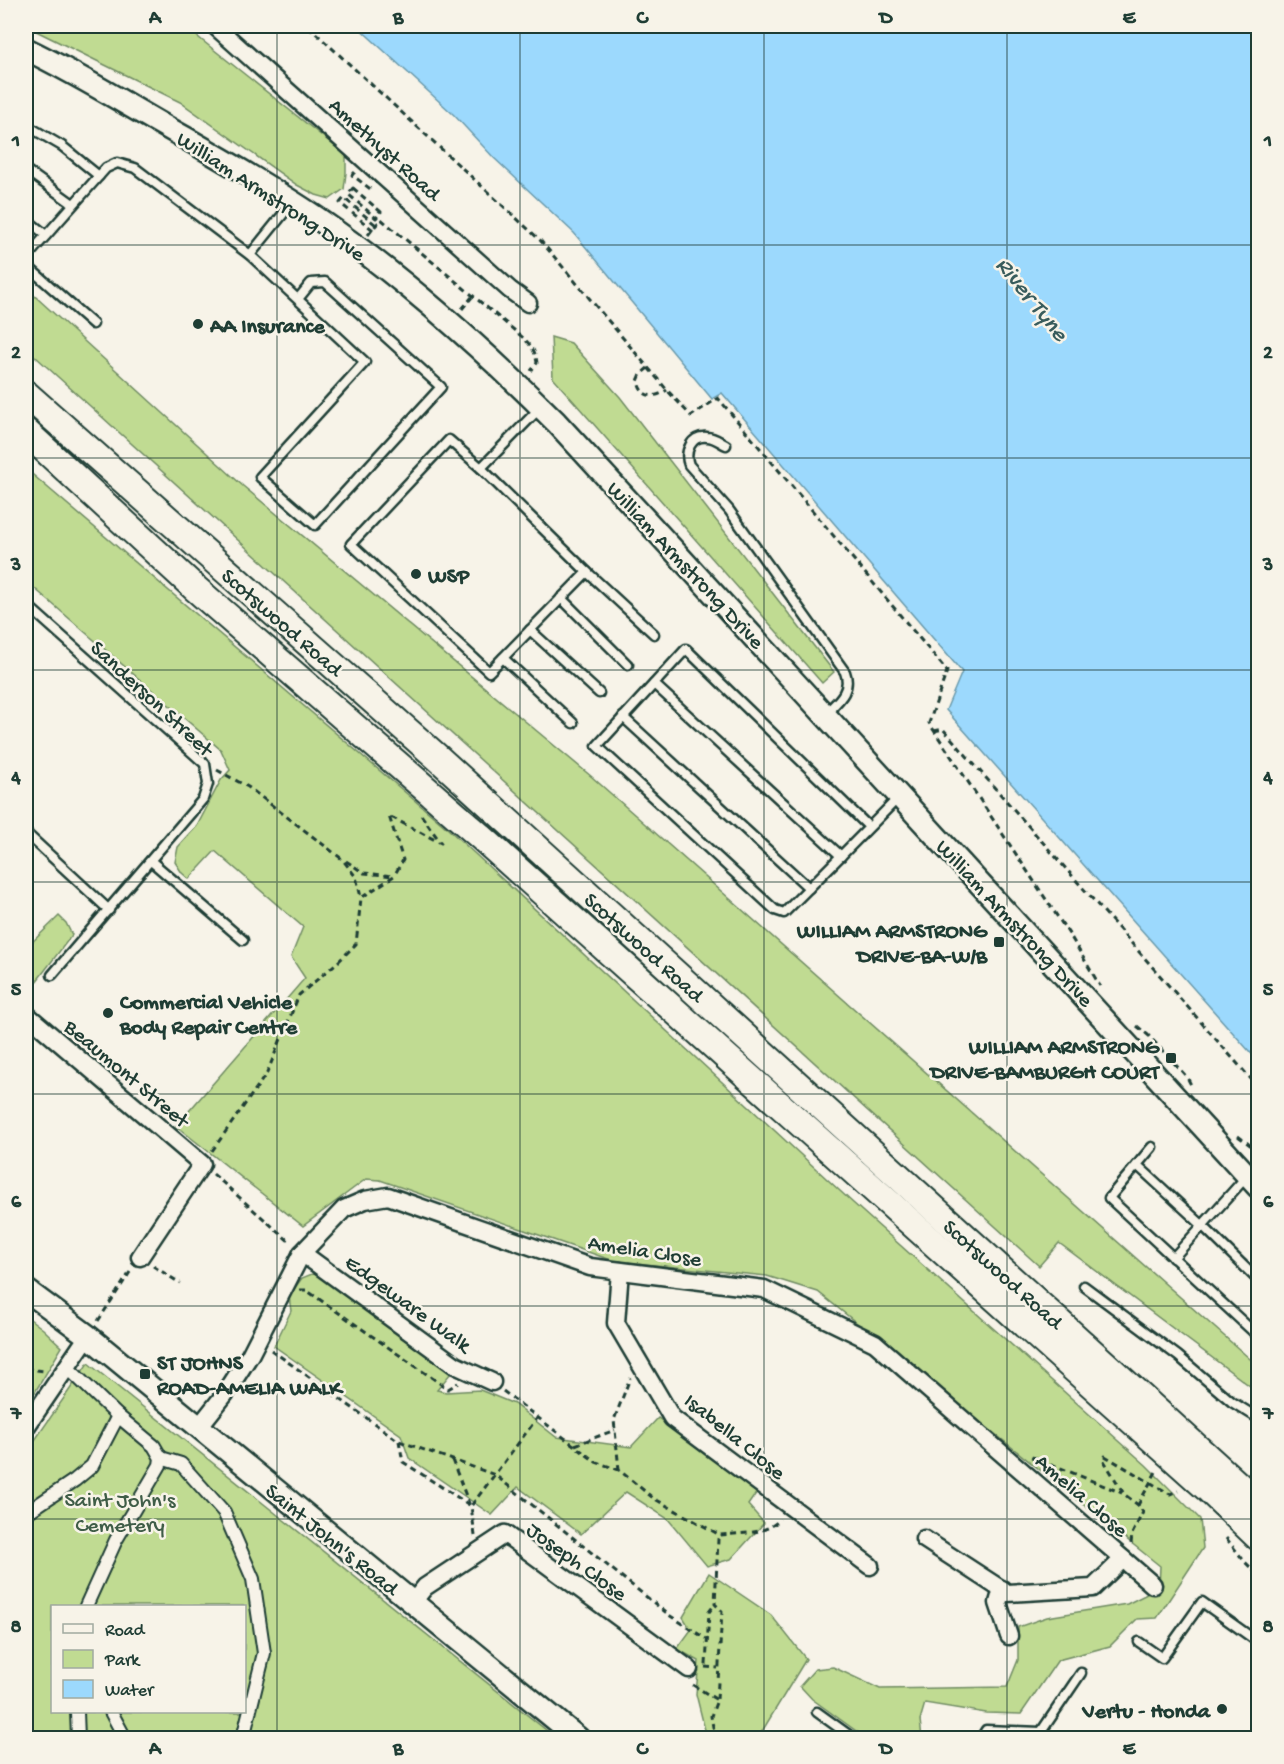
<svg xmlns="http://www.w3.org/2000/svg" width="1284" height="1764" font-family="'Gochi Hand',sans-serif">
	<style>
		.green { fill: #c0db92; stroke: #708c63; stroke-width: 1.5; fill-rule: evenodd }
		.water { fill: #9cd9fd; stroke: #6a9bad; stroke-width: 1.5 }
		.lines { fill: none; stroke-linecap: round; stroke-linejoin: round }
		.service-casing { stroke: #1f3d34; stroke-width: 13 }
		.pedestrian-casing { stroke: #1f3d34; stroke-width: 16 }
		.minor-casing { stroke: #1f3d34; stroke-width: 21 }
		.tertiary-casing { stroke: #1f3d34; stroke-width: 26 }
		.primary-casing { stroke: #1f3d34; stroke-width: 30 }
		.path { stroke: #1f3d34; stroke-width: 3; stroke-dasharray: 6 4.5; stroke-linecap: butt }
		.service { stroke: #f7f3e8; stroke-width: 8 }
		.pedestrian { stroke: #f7f3e8; stroke-width: 12 }
		.minor { stroke: #f7f3e8; stroke-width: 16 }
		.tertiary { stroke: #f7f3e8; stroke-width: 21 }
		.primary { stroke: #f7f3e8; stroke-width: 26 }
		.grid { fill: none; stroke: #1f3d34; stroke-width: 1.5; stroke-opacity: 0.55 }
		.poi-dot { fill: #1f3d34; stroke: #f7f3e8; stroke-width: 2 }
		.labels { text-anchor: middle; stroke-width: 5; stroke-linejoin: round; paint-order: stroke }
		.street-label { font-size: 22px; fill: #1f3d34; stroke: #f7f3e8 }
		.poi-label { font-size: 22px; font-weight: bold; fill: #1f3d34; stroke: #f7f3e8; text-anchor: start }
		.park-label { font-size: 22px; fill: #3f5d47; stroke: #f7f3e8 }
		.water-label { font-size: 24px; font-style: italic; fill: #385c5c; stroke: #f7f3e8 }
		.neatline { fill: none; stroke: #1f3d34; stroke-width: 2 }
		.grid-label { font-size: 20px; text-anchor: middle; font-weight: bold; fill: #1f3d34 }
	</style>
	<rect width="100%" height="100%" fill="#f7f3e8"/>
	<filter id="ink" filterUnits="userSpaceOnUse"><feTurbulence type="fractalNoise" baseFrequency=".0167" numOctaves="2"/><feDisplacementMap in="SourceGraphic" scale="12" xChannelSelector="R" yChannelSelector="G"/><feConvolveMatrix kernelMatrix="1 2 1 2 8 2 1 2 1" color-interpolation-filters="sRGB"/></filter>
	<g filter="url(#ink)">
		<!-- green -->
		<g class="green">
			<polygon points="26,26 184,26 346,155 346,173 344,189 330,199 316,195 297,185 180,102"/>
			<polygon points="26,288 243,486 592,777 1258,1366 1258,1392 1059,1243 1039,1266 26,348"/>
			<polygon points="551,337 571,343 620,397 834,672 822,683 553,378"/>
			<polygon points="26,469 447,828 853,1203 1146,1465 1200,1519 1203,1548 1157,1618 1137,1619 1110,1646 1058,1660 1021,1714 986,1713 925,1703 920,1720 922,1738 866,1738 812,1699 800,1686 815,1669 833,1667 880,1689 1007,1687 1018,1660 1018,1627 1047,1617 1127,1604 1159,1588 1160,1566 818,1292 767,1276 614,1261 380,1180 366,1179 303,1226 176,1126 305,978 291,957 303,927 215,851 189,879 182,873 175,862 178,847 197,826 221,780 230,770 221,750 26,581"/>
			<polygon points="59,916 66,923 72,935 26,995 26,948"/>
			<polygon points="312,1274 322,1275 451,1373 437,1390 446,1392 480,1390 514,1404 556,1437 631,1447 658,1418 757,1492 748,1505 764,1523 731,1559 707,1566 668,1519 626,1492 581,1534 518,1487 492,1515 409,1458 401,1435 274,1346 291,1311 289,1296 302,1278"/>
			<polygon points="26,1316 43,1329 62,1347 26,1407"/>
			<path d="M88,1363l468,375h-530v-285zM52,1606h192v106h-192z"/>
			<polygon points="709,1573 771,1615 806,1659 758,1738 707,1738 696,1694 699,1661 677,1649 691,1630 683,1617"/>
		</g>
		<!-- water -->
		<polygon class="water" points="357,26 1258,26 1258,1061 946,710 962,672 722,393 712,399 574,233 494,158 454,115"/>
		<g class="lines">
			<!-- service casing -->
			<g class="service-casing">
				<g id="service">
					<polyline points="26,125 62,146 99,176"/>
					<polyline points="26,170 73,204"/>
					<polyline points="26,219 46,235"/>
					<polyline points="250,255 292,203"/>
					<polyline points="26,258 106,168 117,163 135,168 250,255 365,362 260,477 315,525 441,387 325,282 311,283 298,299"/>
					<polyline points="26,265 93,324"/>
					<polygon points="449,440 481,468 587,572 489,672 351,544"/>
					<path d="M726,445c-6,-3 -12,-8 -19,-8 -16,-2 -23,15 -18,28l40,45 116,162c7,19 -7,29 -19,41"/>
					<polyline points="481,468 540,408"/>
					<polyline points="587,572 654,634"/>
					<polyline points="561,598 628,665"/>
					<polyline points="26,604 205,764 208,784 203,799 52,975"/>
					<polyline points="530,630 599,693"/>
					<polyline points="503,658 573,723"/>
					<polyline points="654,684 841,856"/>
					<polyline points="623,717 809,888"/>
					<path d="M869,827l-183,-178 -89,97 178,164 9,3c39,-39 77,-77 115,-116"/>
					<polyline points="26,833 109,910"/>
					<polyline points="151,861 243,940"/>
					<polyline points="1152,1147 1109,1198 1258,1336"/>
					<polyline points="1137,1165 1202,1225 1258,1280"/>
					<polyline points="1173,1258 1247,1176"/>
					<polyline points="1084,1286 1178,1356 1232,1402 1258,1418"/>
					<polyline points="1139,1642 1162,1658 1202,1602 1258,1642"/>
					<polyline points="817,1712 853,1738"/>
					<polyline points="1041,1732 1081,1673"/>
					<polyline points="981,1738 986,1730 1041,1732 1036,1738"/>
				</g>
			</g>
			<!-- pedestrian casing -->
			<g class="pedestrian-casing">
				<g id="pedestrian">
					<polyline points="67,1367 118,1416 154,1446 161,1458 160,1465 116,1540 86,1606"/>
					<polyline points="161,1458 181,1464 224,1512 253,1579 264,1653 243,1738"/>
					<polyline points="26,1513 75,1480 92,1466 118,1416"/>
					<polyline points="77,1712 78,1738"/>
					<polyline points="111,1712 125,1738"/>
				</g>
			</g>
			<!-- minor casing -->
			<g class="minor-casing">
				<g id="minor">
					<polyline points="215,26 510,290 528,303"/>
					<polyline points="26,1014 202,1164 140,1257"/>
					<polyline points="302,1253 455,1365 492,1382"/>
					<polyline points="620,1271 616,1323 672,1418 870,1566"/>
					<polyline points="26,1427 88,1336"/>
					<polyline points="198,1428 225,1394 250,1355 302,1253 344,1209 365,1200 388,1196 590,1267 764,1289 875,1343 1153,1585"/>
					<polyline points="924,1539 1007,1593 1093,1588 1123,1559"/>
					<polyline points="1002,1589 998,1603 1009,1636"/>
					<polyline points="412,1603 425,1587 505,1534 689,1669"/>
				</g>
			</g>
			<!-- tertiary casing -->
			<g class="tertiary-casing">
				<g id="tertiary">
					<path d="M26,49c46,22 90,49 135,75 52,30 106,60 156,94 86,59 165,130 239,204l702,765"/>
					<polyline points="26,1290 88,1336 578,1738"/>
				</g>
			</g>
			<!-- primary casing -->
			<g class="primary-casing">
				<g id="primary">
					<polyline points="26,394 437,757 1258,1503"/>
					<polyline points="26,432 196,589 481,837 1207,1488 1258,1537"/>
				</g>
			</g>
			<!-- path -->
			<g class="path">
				<polyline points="308,26 540,240 667,390 691,416 718,398 947,671 929,723 1071,937 1100,986"/>
				<polyline points="355,172 352,175 373,191"/>
				<polygon points="353,188 381,212 376,218 348,194"/>
				<polyline points="373,230 340,203 344,198 376,225"/>
				<path d="M368,235l13,-16 139,116c10,9 15,14 17,28l-6,8"/>
				<polyline points="462,309 472,297"/>
				<path d="M648,368l-7,6 -3,7c3,17 16,18 29,9"/>
				<polyline points="934,731 943,729 1258,1087"/>
				<polyline points="217,770 248,787 342,859 356,877 361,897"/>
				<polyline points="346,861 364,873 393,876"/>
				<polyline points="1137,1026 1148,1035 1187,1077 1191,1085"/>
				<polyline points="1238,1136 1258,1151"/>
				<polyline points="212,1151 267,1073 299,995 339,961 356,944 361,898 394,876 403,860 389,816 441,843 419,812"/>
				<polyline points="213,1174 291,1243"/>
				<polyline points="153,1266 180,1283"/>
				<polyline points="300,1290 306,1290 448,1389 458,1383"/>
				<polyline points="98,1321 132,1269"/>
				<polyline points="271,1350 399,1441 495,1475 669,1615 708,1640"/>
				<polyline points="26,1369 45,1371"/>
				<polyline points="503,1391 596,1462 619,1470 653,1498 720,1535"/>
				<polyline points="399,1441 403,1462 471,1506"/>
				<polyline points="575,1445 615,1430"/>
				<polyline points="1031,1457 1036,1458 1122,1493"/>
				<polyline points="452,1460 470,1506"/>
				<polyline points="619,1470 614,1420 630,1378"/>
				<polyline points="1138,1505 1157,1470"/>
				<polyline points="475,1536 471,1506 538,1417"/>
				<polyline points="1226,1538 1245,1562 1258,1575"/>
				<polyline points="1131,1544 1132,1534 1143,1512 1138,1505 1124,1494 1103,1459 1105,1456 1170,1494 1178,1491"/>
				<polyline points="706,1665 709,1612 715,1604"/>
				<polyline points="705,1667 718,1668"/>
				<polyline points="693,1685 717,1700"/>
				<path d="M719,1738l-6,-11 -2,-11 6,-16 5,-89 -7,-7 3,-65 2,-4c21,-2 46,0 60,-16"/>
			</g>
			<!-- service -->
			<use href="#service" class="service"/>
			<!-- pedestrian -->
			<use href="#pedestrian" class="pedestrian"/>
			<!-- minor -->
			<use href="#minor" class="minor"/>
			<!-- tertiary -->
			<use href="#tertiary" class="tertiary"/>
			<!-- primary -->
			<use href="#primary" class="primary"/>
		</g>
	</g>
	<!-- grid -->
	<path class="grid" d="M277,26v1712M520,26v1712M764,26v1712M1007,26v1712M26,245h1232M26,458h1232M26,670h1232M26,882h1232M26,1094h1232M26,1306h1232M26,1519h1232"/>
	<!-- markers -->
	<g class="poi-dot">
		<circle cx="198" cy="324" r="6"/>
		<circle cx="416" cy="574" r="6"/>
		<rect x="993" y="936" width="12" height="12" rx="3"/>
		<circle cx="108" cy="1013" r="6"/>
		<rect x="1165" y="1052" width="12" height="12" rx="3"/>
		<rect x="139" y="1368" width="12" height="12" rx="3"/>
		<circle cx="1222" cy="1709" r="6"/>
	</g>
	<g class="labels">
		<!-- street labels -->
		<g class="street-label">
			<text transform="translate(386 148) rotate(42)" y="8">Amethyst Road</text>
			<text transform="translate(272 195) rotate(33)" y="8">William Armstrong Drive</text>
			<text transform="translate(687 564) rotate(47)" y="8">William Armstrong Drive</text>
			<text transform="translate(283 621) rotate(41)" y="8">Scotswood Road</text>
			<text transform="translate(153 697) rotate(43)" y="8">Sanderson Street</text>
			<text transform="translate(1016 922) rotate(47)" y="8">William Armstrong Drive</text>
			<text transform="translate(645 946) rotate(42)" y="8">Scotswood Road</text>
			<text transform="translate(128 1072) rotate(40)" y="8">Beaumont Street</text>
			<text transform="translate(645 1249) rotate(9)" y="8">Amelia Close</text>
			<text transform="translate(1004 1273) rotate(42)" y="8">Scotswood Road</text>
			<text transform="translate(409 1302) rotate(36)" y="8">Edgeware Walk</text>
			<text transform="translate(736 1435) rotate(39)" y="8">Isabella Close</text>
			<text transform="translate(1083 1494) rotate(41)" y="8">Amelia Close</text>
			<text transform="translate(333 1538) rotate(39)" y="8">Saint John's Road</text>
			<text transform="translate(578 1560) rotate(36)" y="8">Joseph Close</text>
		</g>
		<!-- poi labels -->
		<g class="poi-label">
			<text x="210" y="332">AA Insurance</text>
			<text x="428" y="582">WSP</text>
			<text x="987" y="937" text-anchor="end">WILLIAM ARMSTRONG<tspan x="987" dy="25">DRIVE-BA-W/B</tspan></text>
			<text x="120" y="1008">Commercial Vehicle<tspan x="120" dy="25">Body Repair Centre</tspan></text>
			<text x="1159" y="1053" text-anchor="end">WILLIAM ARMSTRONG<tspan x="1159" dy="25">DRIVE-BAMBURGH COURT</tspan></text>
			<text x="157" y="1369">ST JOHNS<tspan x="157" dy="25">ROAD-AMELIA WALK</tspan></text>
			<text x="1210" y="1717" text-anchor="end">Vertu - Honda</text>
		</g>
		<!-- park labels -->
		<g class="park-label">
			<text x="120" y="1506">Saint John's<tspan x="120" dy="25">Cemetery</tspan></text>
		</g>
		<!-- water labels -->
		<g class="water-label">
			<text transform="translate(1033 298) rotate(51)" y="8">River Tyne</text>
		</g>
	</g>
	<!-- margin -->
	<rect width="1284" height="1764" fill="none" stroke="#f7f3e8" stroke-width="66"/>
	<!-- legend -->
	<rect x="51" y="1605" width="195" height="108" fill="#f7f3e8" stroke="#a1aaa0" stroke-width="1.5"/>
	<rect x="63" y="1624" width="30" height="9" fill="#f7f3e8" stroke="#a1aaa0" stroke-width="1.5"/>
	<text x="105" y="1635" font-size="18" fill="#1f3d34">Road</text>
	<rect x="63" y="1650" width="30" height="18" fill="#c0db92" stroke="#a1aaa0" stroke-width="1.5"/>
	<text x="105" y="1665" font-size="18" fill="#1f3d34">Park</text>
	<rect x="63" y="1680" width="30" height="18" fill="#9cd9fd" stroke="#a1aaa0" stroke-width="1.5"/>
	<text x="105" y="1695" font-size="18" fill="#1f3d34">Water</text>
	<rect x="33" y="33" width="1218" height="1698" class="neatline"/>
	<g class="grid-label">
		<text x="155" y="23">A</text>
		<text x="398" y="23">B</text>
		<text x="642" y="23">C</text>
		<text x="886" y="23">D</text>
		<text x="1129" y="23">E</text>
		<text x="16" y="146">1</text>
		<text x="1268" y="146">1</text>
		<text x="16" y="358">2</text>
		<text x="1268" y="358">2</text>
		<text x="16" y="570">3</text>
		<text x="1268" y="570">3</text>
		<text x="16" y="783">4</text>
		<text x="1268" y="783">4</text>
		<text x="16" y="995">5</text>
		<text x="1268" y="995">5</text>
		<text x="16" y="1207">6</text>
		<text x="1268" y="1207">6</text>
		<text x="16" y="1419">7</text>
		<text x="1268" y="1419">7</text>
		<text x="16" y="1632">8</text>
		<text x="1268" y="1632">8</text>
		<text x="155" y="1754">A</text>
		<text x="398" y="1754">B</text>
		<text x="642" y="1754">C</text>
		<text x="886" y="1754">D</text>
		<text x="1129" y="1754">E</text>
	</g>
</svg>
